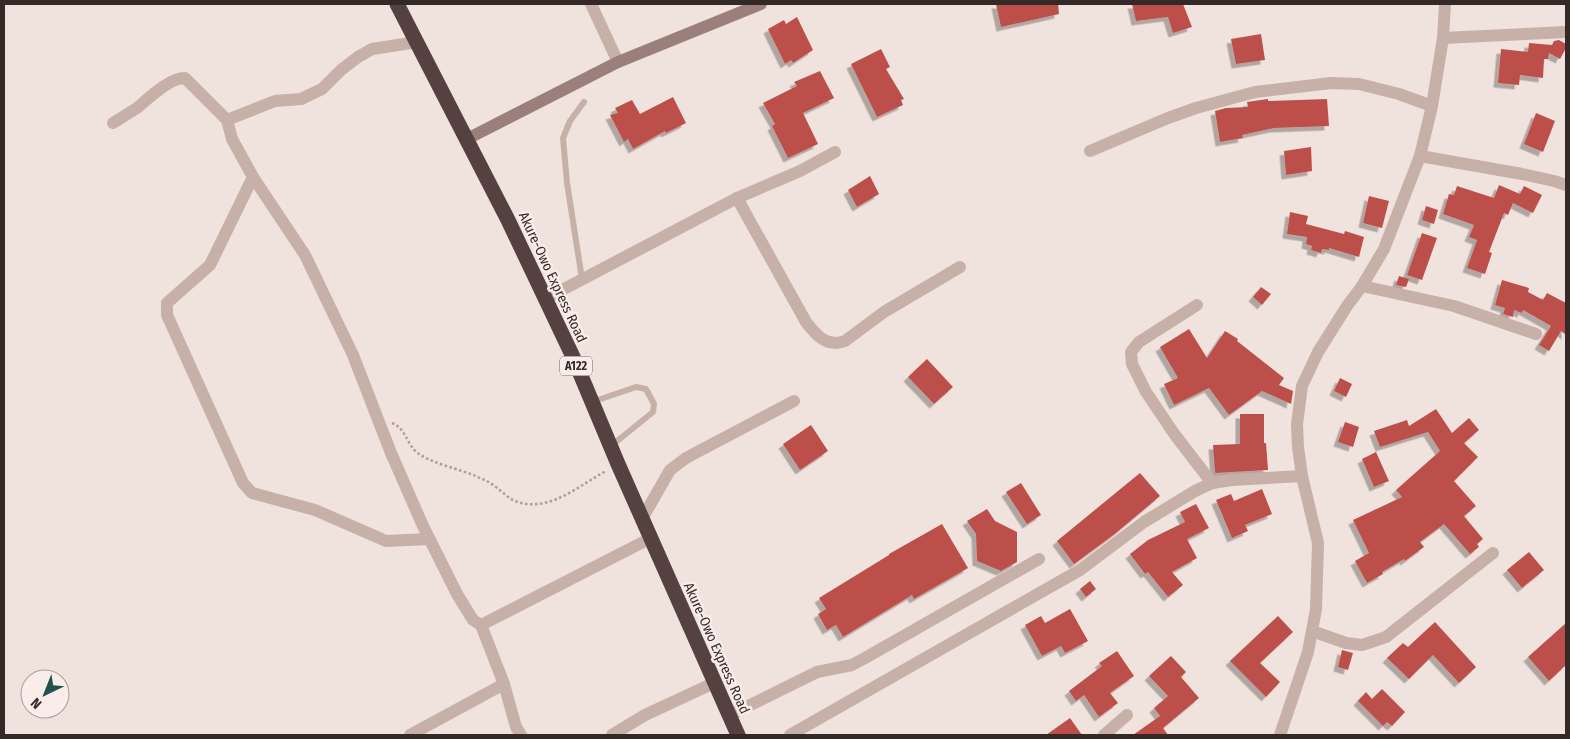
<svg xmlns="http://www.w3.org/2000/svg" width="1570" height="739" font-family="'Fira Sans Condensed',sans-serif">
	<style>
		.building { fill: #bd504c; filter: url(#shadow) }
		.lines { fill: none; stroke-linecap: round; stroke-linejoin: round }
		.path { stroke: #b39a93; stroke-width: 2.5; stroke-dasharray: 2.5 2.5; stroke-linecap: butt }
		.lane { stroke: #c7b0a8; stroke-width: 6 }
		.street { stroke: #c7b0a8; stroke-width: 12 }
		.secondary { stroke: #9b7f7a; stroke-width: 12 }
		.highway { stroke: #554240; stroke-width: 15 }
		.labels { text-anchor: middle; stroke-width: 5; stroke-linejoin: round; paint-order: stroke }
		.shield { fill: #f8ede8; stroke: #706462; stroke-width: 1 }
		.shield-label { font-size: 12px; font-weight: bold; fill: #352928 }
		.street-label { font-size: 14px; fill: #352928; stroke: #f8ede8 }
	</style>
	<defs>
		<filter id="shadow"><feDropShadow dx="-4.5" dy="4.5" stdDeviation="0" flood-color="#0004"/></filter>
	</defs>
	<rect width="100%" height="100%" fill="#f0e2dc"/>
	<!-- building -->
	<g class="building">
		<polygon points="996,4 1058,4 1059,14 1001,27"/>
		<polygon points="1132,4 1183,4 1192,27 1173,33 1168,17 1136,21"/>
		<polygon points="797,17 813,50 793,63 791,60 785,64 768,29 784,20 786,24"/>
		<polygon points="1261,34 1265,60 1236,64 1231,39"/>
		<polygon points="1559,40 1566,44 1566,48 1560,59 1549,53 1548,59 1544,59 1543,78 1520,75 1519,85 1498,83 1501,49 1528,52 1529,43 1552,45 1554,41"/>
		<polygon points="881,49 890,67 886,69 904,99 901,100 903,105 877,117 851,64"/>
		<polygon points="820,71 834,98 803,113 818,144 788,158 772,126 775,124 763,103 797,86 794,82"/>
		<polygon points="673,97 686,123 666,133 665,131 633,149 628,139 624,142 610,115 618,113 615,108 632,100 640,114"/>
		<polygon points="1268,99 1268,101 1327,99 1329,126 1274,128 1242,135 1243,138 1220,142 1215,111 1226,108 1248,107 1247,102"/>
		<polygon points="1536,113 1555,121 1543,152 1524,144"/>
		<polygon points="1311,147 1312,171 1286,175 1284,151"/>
		<polygon points="870,176 879,194 857,207 848,190"/>
		<polygon points="1499,185 1520,194 1524,186 1542,195 1533,213 1513,203 1508,215 1504,213 1489,252 1492,253 1485,274 1467,268 1477,240 1469,237 1474,225 1443,214 1449,194 1454,195 1457,186 1494,198"/>
		<polygon points="1369,196 1389,201 1382,228 1363,223"/>
		<polygon points="1426,206 1438,210 1434,224 1422,220"/>
		<polygon points="1290,212 1308,216 1306,224 1344,234 1345,231 1364,237 1359,257 1329,248 1329,250 1322,249 1321,253 1311,250 1312,246 1306,244 1307,237 1287,234"/>
		<polygon points="1422,233 1437,238 1422,280 1407,275"/>
		<polygon points="1399,276 1409,279 1406,287 1396,285"/>
		<polygon points="1502,280 1529,288 1528,292 1543,300 1547,293 1566,303 1566,335 1561,331 1549,351 1539,345 1551,326 1523,310 1522,313 1514,310 1513,317 1503,314 1505,308 1495,305"/>
		<polygon points="1261,287 1271,294 1262,305 1253,297"/>
		<polygon points="1189,329 1207,358 1225,331 1238,339 1237,341 1284,378 1279,385 1293,391 1291,404 1262,391 1229,415 1209,388 1174,405 1164,384 1178,378 1160,347"/>
		<polygon points="927,359 953,387 934,404 908,377"/>
		<polygon points="1340,378 1352,384 1346,397 1334,391"/>
		<polygon points="1436,409 1452,433 1469,418 1479,430 1464,443 1478,457 1454,481 1476,506 1464,516 1483,539 1477,544 1479,547 1470,554 1444,524 1420,542 1424,547 1405,561 1404,559 1382,572 1383,574 1367,583 1355,561 1369,553 1353,520 1402,497 1396,490 1440,451 1428,432 1380,447 1374,431 1407,420 1409,426"/>
		<polygon points="1240,414 1264,414 1264,443 1266,443 1268,470 1215,473 1213,445 1240,444"/>
		<polygon points="1345,422 1359,427 1353,447 1338,442"/>
		<polygon points="811,425 828,451 800,470 783,444"/>
		<polygon points="1376,452 1389,481 1374,487 1362,459"/>
		<polygon points="1140,473 1160,496 1116,533 1074,564 1057,541"/>
		<polygon points="1021,483 1041,515 1027,524 1006,492"/>
		<polygon points="1262,489 1272,514 1245,525 1248,531 1232,538 1216,500 1231,494 1234,501"/>
		<polygon points="1196,504 1209,528 1187,539 1197,558 1172,572 1183,585 1168,597 1148,572 1145,574 1130,554 1148,540 1185,522 1180,512"/>
		<polygon points="987,509 995,521 1017,532 1017,562 1001,571 977,561 976,534 967,521"/>
		<polygon points="942,524 968,568 914,599 912,595 843,637 836,625 827,630 818,614 826,609 819,598 889,555 889,554"/>
		<polygon points="1529,552 1544,570 1522,588 1507,570"/>
		<polygon points="1090,581 1096,589 1086,597 1080,589"/>
		<polygon points="1070,609 1088,641 1065,653 1061,646 1042,656 1025,625 1041,616 1045,623"/>
		<polygon points="1278,616 1293,632 1260,663 1280,682 1266,697 1230,661"/>
		<polygon points="1435,622 1476,667 1459,683 1433,655 1409,679 1387,658 1403,643 1408,647"/>
		<polygon points="1566,623 1566,665 1549,681 1528,657"/>
		<polygon points="1342,650 1353,653 1348,670 1338,667"/>
		<polygon points="1117,651 1134,676 1110,693 1118,703 1099,717 1084,695 1076,701 1069,691 1102,666 1099,663"/>
		<polygon points="1171,656 1186,672 1181,677 1199,698 1163,728 1168,735 1133,735 1160,716 1154,708 1168,696 1149,676"/>
		<polygon points="1382,689 1405,712 1392,726 1387,722 1383,726 1358,701 1366,692 1372,699"/>
		<polygon points="1070,718 1082,735 1046,735"/>
	</g>
	<g class="lines">
		<!-- path -->
		<path class="path" d="M392,423c15,6 14,22 27,31 15,10 40,15 57,22 5,3 10,4 14,7 9,5 16,14 25,18 33,13 63,-15 91,-30"/>
		<!-- lane -->
		<g class="lane">
			<polyline points="582,279 567,183 563,138 570,121 584,102"/>
			<polyline points="592,402 636,387 646,389 654,404 653,412 611,446"/>
		</g>
		<!-- street -->
		<g class="street">
			<polyline points="591,4 618,62"/>
			<polyline points="1443,38 1566,32"/>
			<polyline points="227,120 275,101 301,99 322,89 341,70 358,57 372,49 417,42"/>
			<path d="M113,123c8,-5 16,-10 24,-15 12,-10 32,-30 48,-30l42,42 5,19 21,38 52,78 48,100 38,98 32,73 34,68 16,26 8,5 170,-87"/>
			<polyline points="1090,151 1168,118 1196,108 1255,92 1331,83 1359,84 1399,94 1432,106"/>
			<polyline points="1420,156 1522,174 1554,181 1566,185"/>
			<polyline points="253,177 210,265 167,303 167,315 243,483 252,493 315,510 386,541 429,539"/>
			<path d="M737,198l69,124c10,13 21,26 39,19l39,-29 76,-45"/>
			<polyline points="1362,286 1454,306 1536,334"/>
			<polyline points="545,299 737,198 800,171 835,152"/>
			<polyline points="1197,305 1139,342 1131,352 1132,364 1146,392 1175,435 1212,483"/>
			<polyline points="642,519 670,470 686,458 794,401"/>
			<polyline points="481,625 504,684 516,727 521,735"/>
			<polyline points="1312,631 1346,643 1362,645 1386,637 1493,553"/>
			<polyline points="730,715 817,672 852,665 865,658 1039,559"/>
			<polyline points="410,735 504,684"/>
			<polyline points="612,735 645,715 716,682"/>
			<polyline points="790,735 1080,570 1144,522 1195,491 1212,483 1232,480 1302,476"/>
			<polyline points="1104,735 1127,715"/>
			<polyline points="1280,735 1308,652 1316,609 1318,543 1302,476 1298,447 1297,424 1302,386 1318,352 1347,306 1362,286 1384,249 1420,156 1432,106 1443,38 1445,4"/>
		</g>
		<!-- secondary -->
		<polyline class="secondary" points="467,139 618,62 761,4"/>
		<!-- highway -->
		<polyline class="highway" points="397,4 508,220 574,359 618,464 738,735"/>
	</g>
	<g class="labels">
		<!-- shield labels -->
		<rect class="shield" x="560" y="356.5" width="32" height="19" rx="4"/>
		<g class="shield-label">
			<text x="576" y="370">A122</text>
		</g>
		<!-- street labels -->
		<g class="street-label">
			<text transform="translate(553 277) rotate(65)" y="5">Akure-Owo Express Road</text>
			<text transform="translate(717 648) rotate(66)" y="5">Akure-Owo Express Road</text>
		</g>
	</g>
	<!-- border -->
	<rect width="1570" height="739" fill="none" stroke="#352928" stroke-width="10"/>
	<!-- north arrow -->
	<g transform="translate(45 694) rotate(223)"><circle r="24" fill="#f8ede8" stroke="#aa9f9b"/>
	<path d="M0-4L9 19L0 12L-9 19Z" fill="#20534c"/>
	<text y="-8" font-size="14" font-weight="bold" text-anchor="middle" fill="#352928">N</text>
	</g>
</svg>
